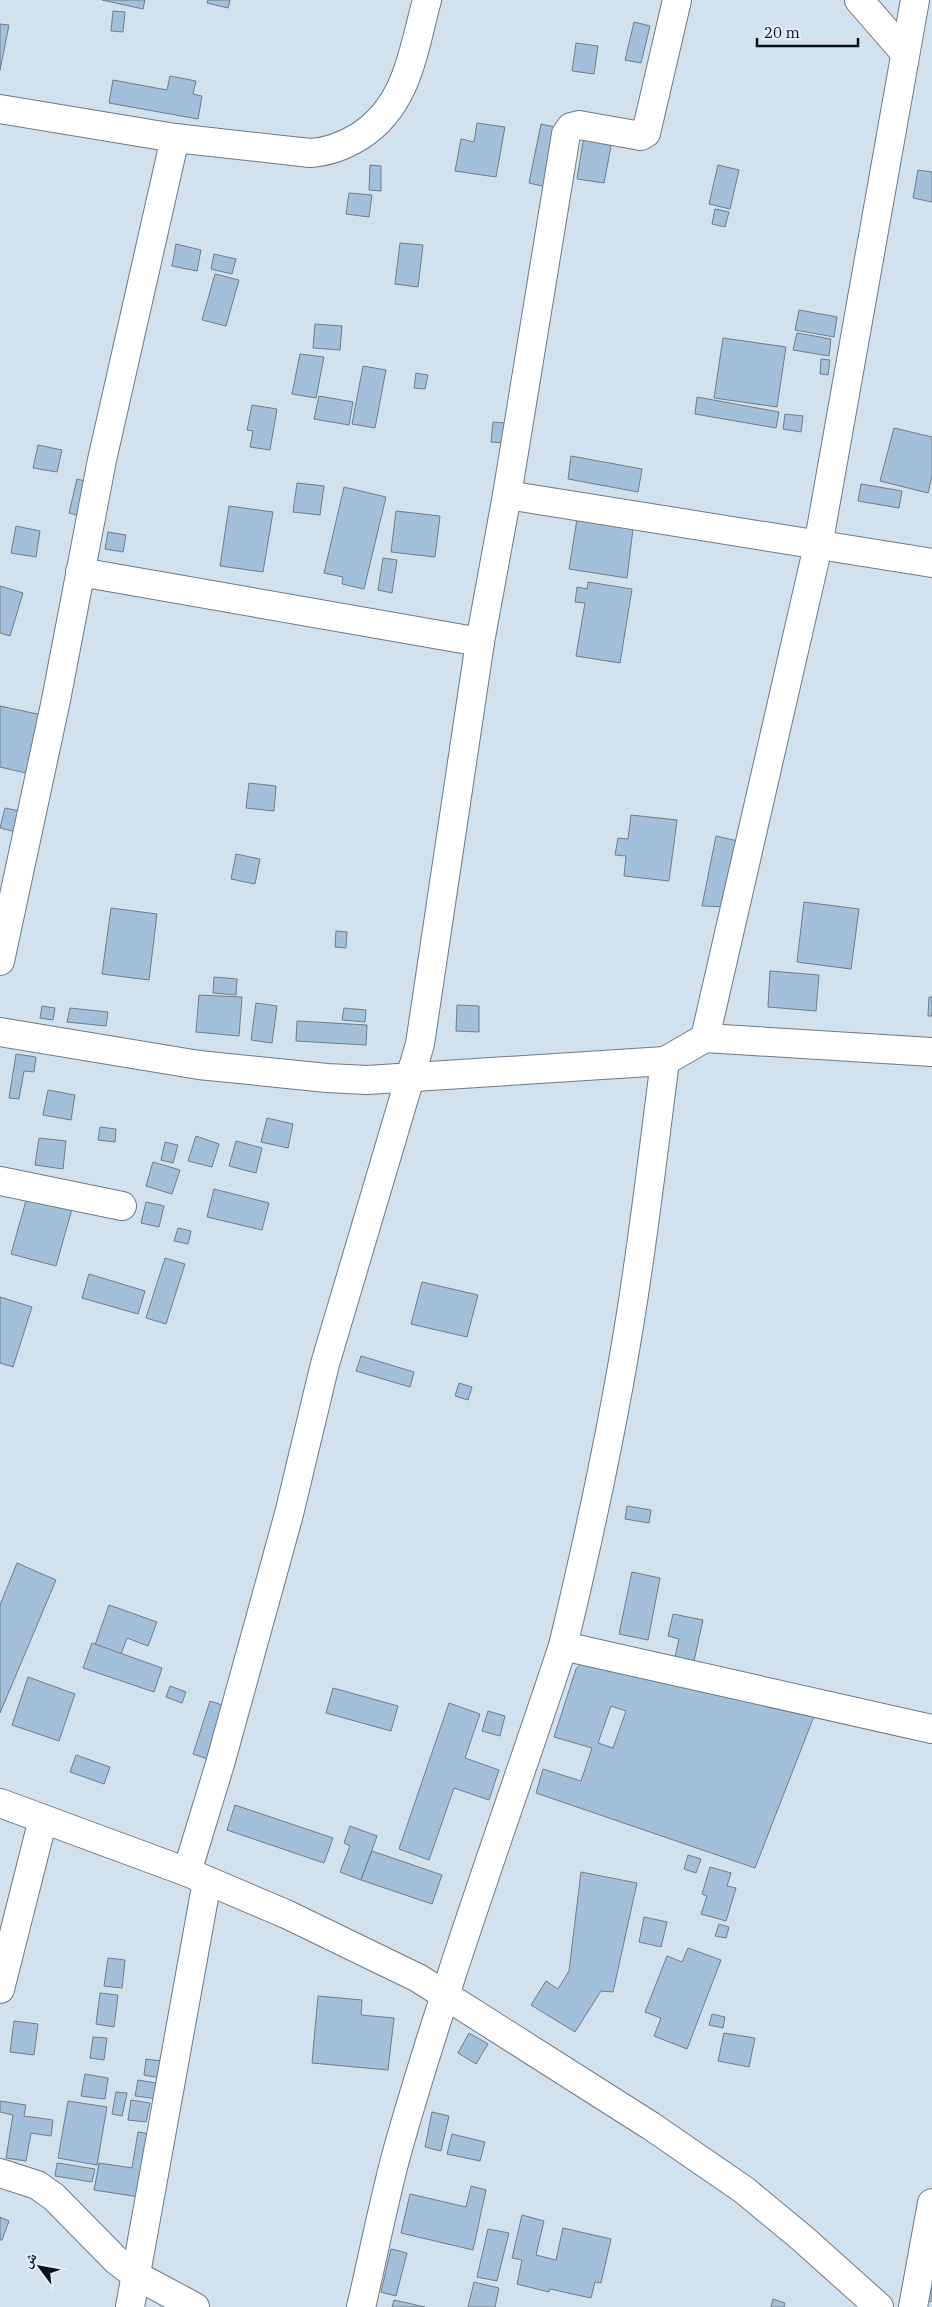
<svg xmlns="http://www.w3.org/2000/svg" width="932" height="2307" font-family="'IBM Plex Serif','Noto Naskh Arabic',serif">
	<style>
		.building { fill: #a2c0da; stroke: #6f7d89; fill-rule: evenodd }
		.lines { fill: none; stroke-linecap: round; stroke-linejoin: round }
		.minor-casing { stroke: #6c7a86; stroke-width: 30 }
		.minor { stroke: #fff; stroke-width: 28 }
	</style>
	<rect width="100%" height="100%" fill="#d2e1ee"/>
	<!-- building -->
	<g class="building">
		<polygon points="102,0 145,0 143,9"/>
		<polygon points="208,0 230,0 228,8 207,3"/>
		<polygon points="113,11 125,12 123,32 111,31"/>
		<polygon points="634,22 650,26 641,63 625,60"/>
		<polygon points="0,24 9,25 0,70"/>
		<polygon points="576,43 598,46 594,74 572,71"/>
		<polygon points="170,76 196,81 193,94 202,96 198,119 109,103 113,80 167,90"/>
		<polygon points="477,123 505,127 496,177 455,171 461,139 474,142"/>
		<polygon points="541,124 564,129 551,188 529,183"/>
		<polygon points="584,136 612,141 604,183 577,179"/>
		<polygon points="370,165 381,166 381,191 369,190"/>
		<polygon points="718,165 739,170 730,209 709,204"/>
		<polygon points="918,170 932,172 932,202 913,198"/>
		<polygon points="349,193 372,195 369,217 346,214"/>
		<polygon points="715,209 729,212 725,227 712,224"/>
		<polygon points="400,243 423,245 418,287 395,284"/>
		<polygon points="176,244 201,250 197,271 172,266"/>
		<polygon points="214,254 236,259 232,274 211,269"/>
		<polygon points="215,274 239,280 226,326 202,320"/>
		<polygon points="799,310 837,317 834,337 795,330"/>
		<polygon points="315,324 342,326 340,350 313,348"/>
		<polygon points="797,333 831,339 829,356 793,350"/>
		<polygon points="723,338 786,347 777,407 714,398"/>
		<polygon points="300,354 324,357 316,398 292,394"/>
		<polygon points="821,359 830,360 828,375 820,374"/>
		<polygon points="363,366 386,370 375,428 352,424"/>
		<polygon points="416,373 428,375 425,389 414,388"/>
		<polygon points="319,396 353,402 349,425 314,419"/>
		<polygon points="697,397 779,412 776,428 695,414"/>
		<polygon points="252,405 277,409 270,450 250,447 253,431 247,430"/>
		<polygon points="785,414 803,416 801,432 783,429"/>
		<polygon points="493,422 516,424 515,444 491,442"/>
		<polygon points="894,428 932,437 932,476 928,493 880,481"/>
		<polygon points="38,445 62,450 57,472 33,468"/>
		<polygon points="571,456 642,469 638,492 568,479"/>
		<polygon points="77,479 93,483 85,517 69,513"/>
		<polygon points="297,483 324,486 320,515 293,512"/>
		<polygon points="861,484 902,491 899,508 858,501"/>
		<polygon points="344,487 386,497 364,589 342,584 343,577 324,573"/>
		<polygon points="229,506 273,512 263,572 220,566"/>
		<polygon points="396,511 440,516 435,557 391,552"/>
		<polygon points="578,513 634,521 627,578 569,569"/>
		<polygon points="16,526 40,531 36,557 11,553"/>
		<polygon points="108,532 126,535 123,552 105,549"/>
		<polygon points="383,558 397,560 392,593 378,590"/>
		<polygon points="588,582 632,589 620,663 576,656 585,603 575,602 577,587 587,589"/>
		<polygon points="0,586 23,593 10,636 0,633"/>
		<polygon points="0,706 42,715 30,774 0,767"/>
		<polygon points="249,783 276,786 274,811 246,808"/>
		<polygon points="5,808 25,812 20,833 0,828"/>
		<polygon points="631,815 677,820 669,881 624,876 626,856 615,855 618,838 628,839"/>
		<polygon points="716,836 742,842 729,907 702,906"/>
		<polygon points="236,854 260,859 255,884 231,879"/>
		<polygon points="804,902 859,909 851,969 797,962"/>
		<polygon points="111,908 157,914 149,980 102,974"/>
		<polygon points="336,931 347,932 346,948 335,947"/>
		<polygon points="770,971 819,975 816,1011 768,1007"/>
		<polygon points="214,977 237,979 236,995 213,993"/>
		<polygon points="199,995 242,997 239,1036 196,1032"/>
		<polygon points="929,997 932,997 932,1016 928,1016"/>
		<polygon points="256,1003 277,1006 272,1043 251,1040"/>
		<polygon points="457,1005 479,1006 479,1032 456,1031"/>
		<polygon points="42,1006 55,1008 53,1020 40,1018"/>
		<polygon points="70,1008 108,1012 106,1026 67,1022"/>
		<polygon points="344,1008 366,1010 365,1022 342,1020"/>
		<polygon points="297,1021 367,1025 366,1045 296,1041"/>
		<polygon points="16,1054 36,1057 34,1072 24,1071 19,1099 9,1098"/>
		<polygon points="48,1090 75,1095 71,1120 43,1115"/>
		<polygon points="267,1118 293,1124 288,1148 261,1142"/>
		<polygon points="100,1127 116,1129 115,1142 98,1140"/>
		<polygon points="196,1136 219,1144 212,1167 188,1161"/>
		<polygon points="39,1138 66,1141 63,1169 35,1165"/>
		<polygon points="236,1141 262,1148 256,1173 229,1166"/>
		<polygon points="165,1142 178,1145 173,1163 161,1160"/>
		<polygon points="153,1162 180,1170 172,1194 146,1186"/>
		<polygon points="214,1189 269,1203 262,1230 207,1217"/>
		<polygon points="27,1197 72,1209 56,1266 11,1254"/>
		<polygon points="146,1202 164,1206 159,1227 141,1223"/>
		<polygon points="178,1228 191,1231 188,1244 174,1241"/>
		<polygon points="165,1258 185,1264 166,1324 146,1318"/>
		<polygon points="89,1274 145,1291 138,1314 82,1298"/>
		<polygon points="422,1282 478,1295 467,1337 411,1324"/>
		<polygon points="0,1297 32,1307 13,1367 0,1363"/>
		<polygon points="361,1356 414,1372 410,1387 356,1371"/>
		<polygon points="459,1383 472,1387 468,1400 455,1396"/>
		<polygon points="627,1506 651,1510 649,1523 625,1519"/>
		<polygon points="17,1563 56,1580 0,1713 0,1605"/>
		<polygon points="632,1572 660,1578 648,1640 619,1634"/>
		<polygon points="109,1605 157,1622 148,1646 127,1638 121,1654 95,1645"/>
		<polygon points="673,1614 703,1620 694,1661 675,1657 679,1639 668,1636"/>
		<polygon points="92,1643 162,1668 154,1692 83,1668"/>
		<path d="M586,1658l230,53 -61,157 -219,-75 7,-24 38,12 11,-33 -38,-11 22,-68zM611,1706l15,5 -13,37 -15,-5z"/>
		<polygon points="28,1677 75,1694 59,1741 12,1725"/>
		<polygon points="170,1686 186,1692 182,1703 166,1697"/>
		<polygon points="333,1688 398,1706 391,1731 326,1713"/>
		<polygon points="210,1701 231,1708 214,1761 193,1754"/>
		<polygon points="449,1703 480,1714 465,1758 499,1770 489,1800 454,1788 429,1860 399,1849"/>
		<polygon points="488,1711 505,1716 500,1736 482,1731"/>
		<polygon points="76,1755 110,1767 104,1784 70,1772"/>
		<polygon points="235,1805 333,1838 324,1863 227,1830"/>
		<polygon points="350,1826 377,1836 361,1880 340,1872 350,1846 344,1843"/>
		<polygon points="372,1851 442,1875 432,1904 361,1880"/>
		<polygon points="688,1855 701,1859 696,1873 684,1869"/>
		<polygon points="710,1867 731,1873 727,1886 736,1888 726,1921 701,1914 707,1896 702,1894"/>
		<polygon points="581,1872 637,1883 613,1992 601,1991 575,2032 531,2005 546,1981 558,1989 569,1971"/>
		<polygon points="644,1917 667,1922 661,1947 639,1942"/>
		<polygon points="719,1924 729,1927 726,1938 715,1936"/>
		<polygon points="688,1948 721,1960 687,2049 654,2036 661,2018 645,2012 667,1956 682,1962"/>
		<polygon points="108,1958 125,1960 122,1988 104,1986"/>
		<polygon points="100,1993 118,1995 114,2027 96,2024"/>
		<polygon points="318,1996 362,2000 361,2015 394,2018 388,2070 312,2063"/>
		<polygon points="712,2014 725,2017 723,2028 709,2025"/>
		<polygon points="14,2021 38,2024 34,2055 10,2052"/>
		<polygon points="469,2033 488,2044 476,2064 458,2053"/>
		<polygon points="724,2033 755,2038 749,2067 718,2061"/>
		<polygon points="93,2037 107,2038 104,2060 90,2058"/>
		<polygon points="146,2059 169,2062 167,2079 144,2075"/>
		<polygon points="85,2074 108,2078 105,2099 81,2096"/>
		<polygon points="138,2080 162,2084 159,2099 135,2096"/>
		<polygon points="116,2092 127,2093 122,2116 112,2114"/>
		<polygon points="131,2100 150,2103 146,2122 128,2120"/>
		<polygon points="0,2101 26,2105 24,2116 53,2120 51,2136 31,2133 26,2161 6,2158 13,2115 0,2112"/>
		<polygon points="68,2101 107,2107 97,2165 58,2158"/>
		<polygon points="432,2112 449,2116 441,2151 425,2147"/>
		<polygon points="138,2132 157,2135 146,2198 94,2190 99,2163 132,2168"/>
		<polygon points="452,2134 485,2142 480,2161 447,2154"/>
		<polygon points="57,2163 95,2169 92,2182 55,2176"/>
		<polygon points="471,2186 486,2190 473,2250 401,2233 410,2194 466,2207"/>
		<polygon points="522,2215 544,2221 536,2255 556,2260 563,2228 611,2239 601,2283 595,2282 591,2298 550,2289 549,2292 517,2284 522,2260 512,2258"/>
		<polygon points="0,2217 9,2221 2,2240 0,2240"/>
		<polygon points="488,2229 509,2233 497,2281 477,2277"/>
		<polygon points="391,2249 407,2253 396,2296 381,2292"/>
		<polygon points="474,2282 499,2288 495,2307 468,2307"/>
		<polygon points="931,2282 932,2282 932,2302 927,2300"/>
		<polygon points="773,2299 785,2303 784,2307 771,2307"/>
		<polygon points="394,2300 425,2307 392,2307"/>
	</g>
	<g class="lines">
		<!-- minor casing -->
		<g class="minor-casing">
			<g id="minor">
				<polyline points="859,0 905,53"/>
				<polyline points="0,109 175,138"/>
				<polyline points="507,495 932,563"/>
				<polyline points="80,572 480,642"/>
				<path d="M0,961l56,-261 46,-240 73,-322 135,15c18,-1 34,-7 50,-17 48,-31 53,-85 67,-136"/>
				<polyline points="0,1032 199,1065 327,1078 367,1080 665,1061 705,1038 932,1052"/>
				<polyline points="705,1038 818,546 915,0"/>
				<polyline points="0,1181 122,1206"/>
				<polyline points="563,1646 932,1729"/>
				<polyline points="0,1803 187,1872 286,1914 418,1978 651,2126 744,2190 802,2238 879,2307"/>
				<polyline points="187,1872 220,1764 289,1514 325,1364 420,1044 480,642 507,495 566,134 571,127 579,125 641,136 646,133 677,0"/>
				<polyline points="0,1989 43,1819"/>
				<polyline points="0,2173 37,2185 54,2197 116,2260 137,2276 195,2307"/>
				<polyline points="130,2307 207,1881"/>
				<path d="M361,2307c13,-54 23,-109 38,-162 48,-168 109,-333 164,-499 30,-125 57,-251 75,-379 10,-68 18,-137 27,-206"/>
				<polyline points="913,2307 932,2203"/>
			</g>
		</g>
		<!-- minor -->
		<use href="#minor" class="minor"/>
	</g>
	<!-- north arrow -->
	<g transform="translate(40 2267) rotate(302)" stroke="#dfeefc" stroke-width="4" paint-order="stroke">
	<path d="M0-4L9 19L0 12L-9 19Z" fill="#0a0f13"/>
	<text y="-8" font-size="14" font-weight="bold" text-anchor="middle" fill="#0a0f13">ش</text>
	</g>
	<!-- scale -->
	<path d="M757 38v8h101v-8" fill="none" stroke="#0a0f13" stroke-width="2.5"/>
	<text x="764" y="38" font-size="15" fill="#0a0f13" stroke="#dfeefc" stroke-width="4" paint-order="stroke">20 m</text>
</svg>
